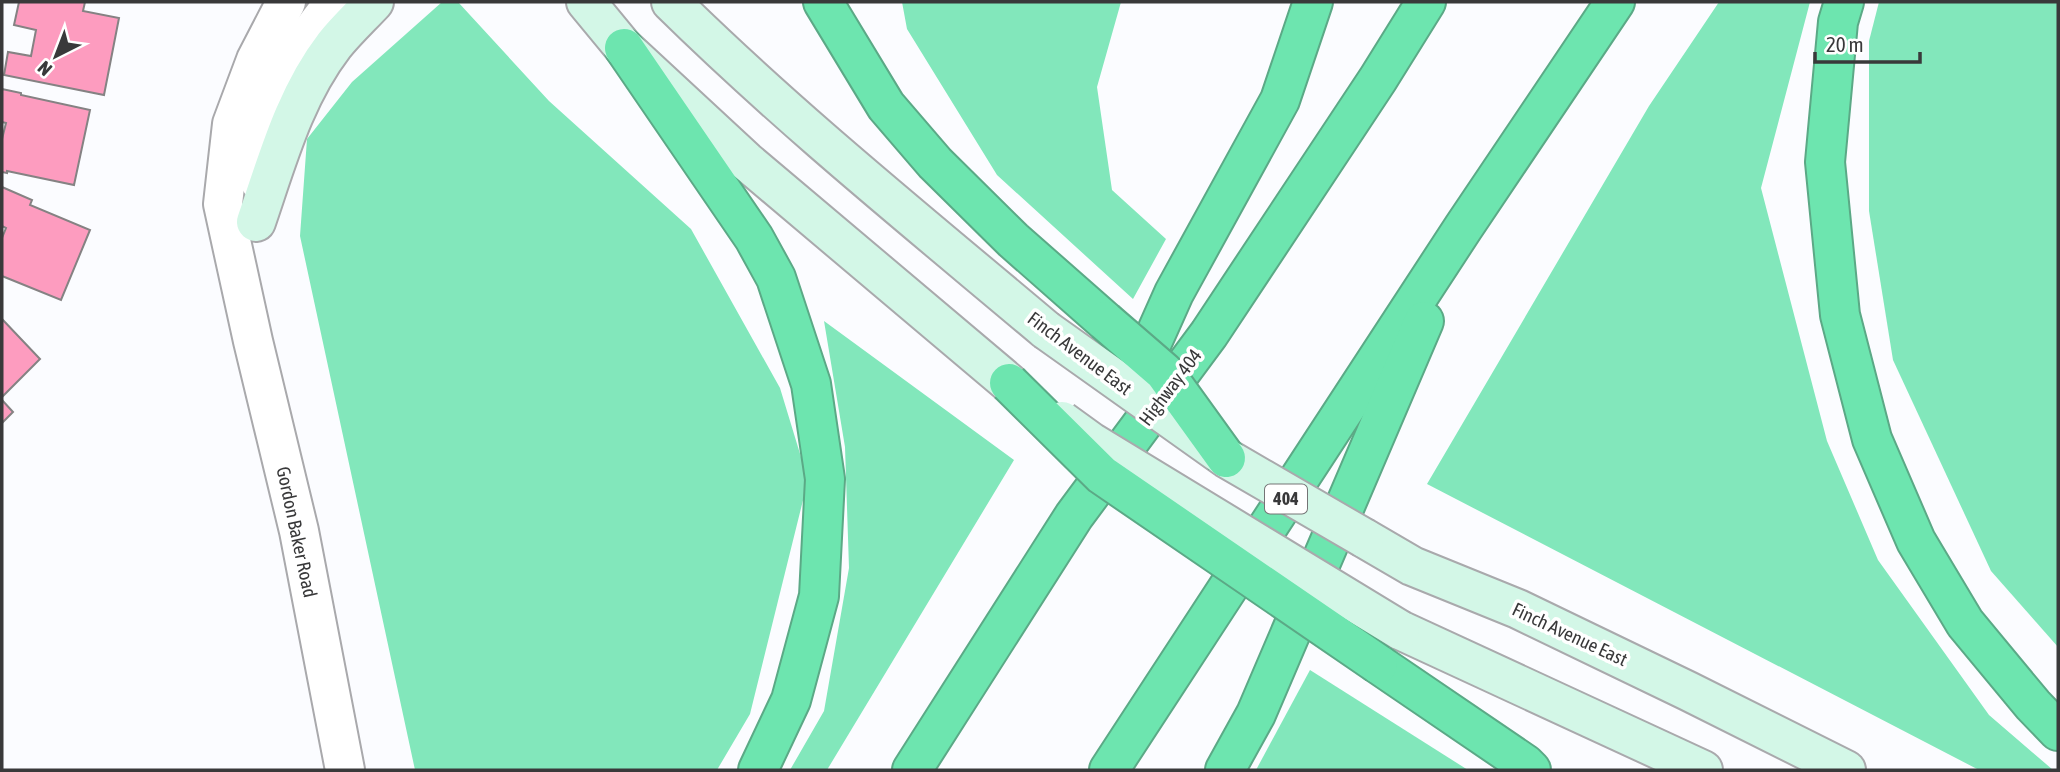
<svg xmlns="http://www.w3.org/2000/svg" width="2060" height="772" font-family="'Asap Condensed',sans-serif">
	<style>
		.green { fill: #82e7bb }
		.building { fill: #fd9cbf; stroke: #858283; stroke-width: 2 }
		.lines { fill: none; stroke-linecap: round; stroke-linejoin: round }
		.tertiary-casing { stroke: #a9a9ac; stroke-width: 42 }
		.secondary-casing { stroke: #a9a9ac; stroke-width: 42 }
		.motorway-casing { stroke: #5ba986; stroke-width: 42 }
		.tertiary { stroke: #fff; stroke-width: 38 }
		.secondary { stroke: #d3f7e7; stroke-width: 38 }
		.motorway { stroke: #6de5af; stroke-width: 38 }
		.secondary-bridge-casing { stroke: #a9a9ac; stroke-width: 42; stroke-linecap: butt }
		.motorway-bridge-casing { stroke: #5ba986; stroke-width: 42; stroke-linecap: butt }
		.secondary-bridge { stroke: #d3f7e7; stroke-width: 38 }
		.motorway-bridge { stroke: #6de5af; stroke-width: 38 }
		.labels { text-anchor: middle; stroke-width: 7; stroke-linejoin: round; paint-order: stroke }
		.shield { fill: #fff; stroke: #747475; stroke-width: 2 }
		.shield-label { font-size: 18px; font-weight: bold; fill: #39393a }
		.street-label { font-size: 19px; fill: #39393a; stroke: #fff }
	</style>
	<rect width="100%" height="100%" fill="#fbfcff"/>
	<!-- green -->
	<g class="green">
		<polygon points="442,2 458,2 549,101 691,229 780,388 808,480 750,714 717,770 415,770 300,236 307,139 352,82"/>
		<polygon points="902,2 1121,2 1097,87 1112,190 1166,239 1133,299 997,175 907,29"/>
		<polygon points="1719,2 1810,2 1761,188 1827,441 1878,560 1989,715 2053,770 1979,770 1427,484 1649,106"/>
		<polygon points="1879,2 2058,2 2058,647 1991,571 1893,360 1869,211 1869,41"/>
		<polygon points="824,321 1014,460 827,770 790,770 824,711 849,568 845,447"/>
		<polygon points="1310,670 1468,770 1256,770"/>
	</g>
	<!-- building -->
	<g class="building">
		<polygon points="19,2 85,2 83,11 119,18 104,95 4,75 8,52 31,56 36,30 14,25"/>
		<polygon points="2,89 21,93 21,95 90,110 74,185 7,171 7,173 2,172 2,139 6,123 2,122"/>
		<polygon points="2,187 32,200 30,205 90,230 61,300 2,276 2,238 6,228 2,226"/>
		<polygon points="2,319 40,359 2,397"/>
		<polygon points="2,400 13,412 2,423"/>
	</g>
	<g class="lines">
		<!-- tertiary casing -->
		<g class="tertiary-casing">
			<g id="tertiary">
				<polyline points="286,2 256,60 232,124 223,204 253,341 299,531 345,770"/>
				<path d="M260,182c3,-18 3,-37 7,-55 8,-41 41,-94 68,-125"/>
			</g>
		</g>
		<!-- secondary casing -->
		<g class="secondary-casing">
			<g id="secondary">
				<polyline points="586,2 624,48 746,161 1009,383"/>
				<path d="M671,2c119,117 248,221 375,328"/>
				<path d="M256,222c21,-61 38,-125 78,-177 12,-15 27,-29 40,-43"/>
				<polyline points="1364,538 1412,566 1518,609 1688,691 1846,770"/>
				<polyline points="1400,630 1703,770"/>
			</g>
		</g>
		<!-- motorway casing -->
		<g class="motorway-casing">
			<g id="motorway">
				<polyline points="823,2 886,106 935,163 1013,240 1105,321"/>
				<polyline points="1844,2 1838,22 1825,162 1840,315 1872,439 1916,541 1965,623 2033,705 2058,731"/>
				<polyline points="624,48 754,238 776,278 811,384 825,479 819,596 791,700 758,770"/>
				<polyline points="1133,385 1174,293 1280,100 1313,2"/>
				<polyline points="1378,664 1525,764 1531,770"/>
				<polyline points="912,770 1074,516 1209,334 1378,79 1426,2"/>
				<polyline points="1109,770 1463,228 1615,2"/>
				<polyline points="1225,770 1256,714 1424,321"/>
			</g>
		</g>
		<!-- tertiary -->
		<use href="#tertiary" class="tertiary"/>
		<!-- secondary -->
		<use href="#secondary" class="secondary"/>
		<!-- motorway -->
		<use href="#motorway" class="motorway"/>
		<!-- secondary-bridge casing -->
		<g class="secondary-bridge-casing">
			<g id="secondary-bridge">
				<polyline points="1046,330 1226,458 1364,538"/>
				<polyline points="1062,421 1091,442 1400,630"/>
			</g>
		</g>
		<!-- motorway-bridge casing -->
		<g class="motorway-bridge-casing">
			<g id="motorway-bridge">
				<polyline points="1105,321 1164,372 1226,458"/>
				<polyline points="1009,383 1102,475 1378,664"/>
			</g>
		</g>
		<!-- secondary-bridge -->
		<use href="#secondary-bridge" class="secondary-bridge"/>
		<!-- motorway-bridge -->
		<use href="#motorway-bridge" class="motorway-bridge"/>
	</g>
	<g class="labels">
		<!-- shield labels -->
		<rect class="shield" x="1265" y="484.5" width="42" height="29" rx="5"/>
		<g class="shield-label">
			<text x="1286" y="505">404</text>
		</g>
		<!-- street labels -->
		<g class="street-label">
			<text transform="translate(1080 353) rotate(37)" y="7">Finch Avenue East</text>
			<text transform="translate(1170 387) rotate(-53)" y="7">Highway 404</text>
			<text transform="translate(297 532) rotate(78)" y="7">Gordon Baker Road</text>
			<text transform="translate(1570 634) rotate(25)" y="7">Finch Avenue East</text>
		</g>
	</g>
	<!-- border -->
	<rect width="2060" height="772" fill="none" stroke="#39393a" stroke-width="7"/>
	<!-- north arrow -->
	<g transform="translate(56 56) rotate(222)" stroke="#ffffff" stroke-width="5" paint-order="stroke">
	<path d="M0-5L12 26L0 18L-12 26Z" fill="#39393a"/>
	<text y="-10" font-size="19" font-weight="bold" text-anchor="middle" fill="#39393a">N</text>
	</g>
	<!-- scale -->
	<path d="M1815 52v10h105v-10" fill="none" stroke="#39393a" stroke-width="3.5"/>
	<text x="1826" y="52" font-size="21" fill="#39393a" stroke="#ffffff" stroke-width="5" paint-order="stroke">20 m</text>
</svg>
